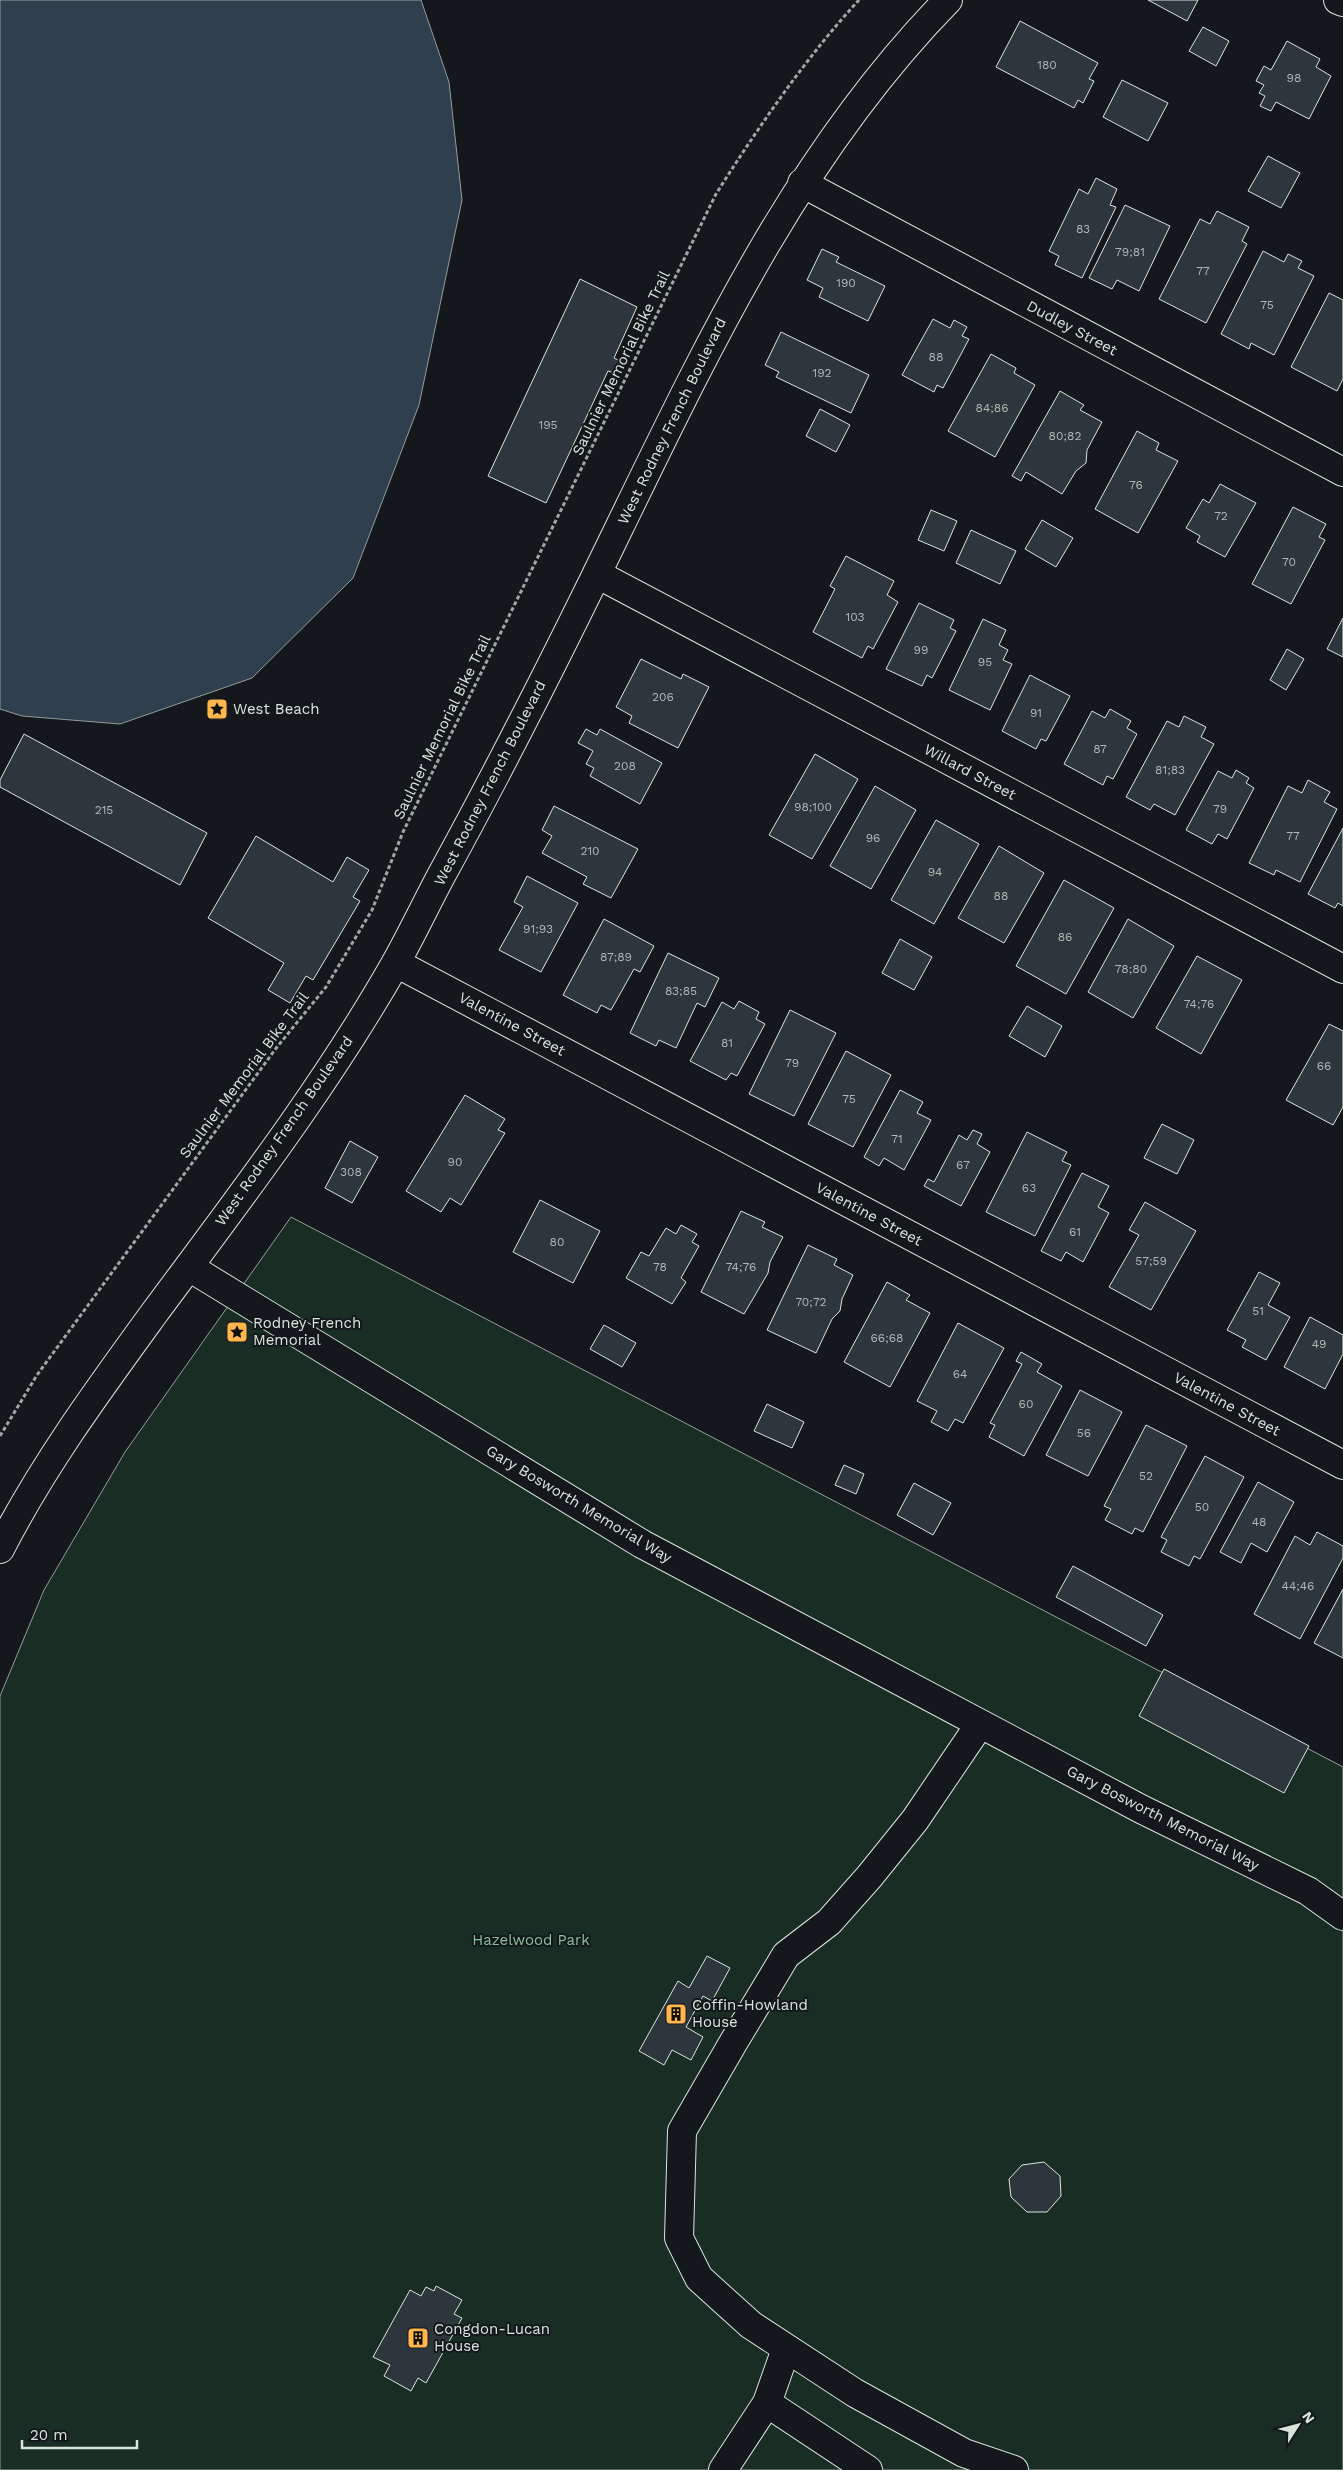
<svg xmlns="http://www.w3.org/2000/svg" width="1343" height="2470" font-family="'Work Sans',sans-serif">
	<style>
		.green { fill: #1a2d24; stroke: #939e99 }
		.water { fill: #2f3f4d; stroke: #939e99 }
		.building { fill: #2c363c; stroke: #d8e6dc }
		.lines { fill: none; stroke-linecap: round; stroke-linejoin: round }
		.minor-casing { stroke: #d8e6dc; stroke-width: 30 }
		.major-casing { stroke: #d8e6dc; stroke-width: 30 }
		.path { stroke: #9da8a2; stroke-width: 3; stroke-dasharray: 4 2.5; stroke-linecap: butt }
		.minor { stroke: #14181c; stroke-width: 28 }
		.major { stroke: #14181c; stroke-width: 28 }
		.labels { text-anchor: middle; stroke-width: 4; stroke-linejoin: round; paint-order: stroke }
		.number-label { font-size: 12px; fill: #adbab4 }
		.street-label { font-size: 15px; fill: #d8e6dc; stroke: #14181c }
		.poi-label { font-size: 15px; fill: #d8e6dc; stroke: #14181c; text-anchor: start }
		.park-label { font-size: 15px; fill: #8ac095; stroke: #14181c }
	</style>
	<rect width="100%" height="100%" fill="#14181c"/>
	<!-- green -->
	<polygon class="green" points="291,1217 1343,1767 1343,2470 0,2470 0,1696 44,1590 125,1452"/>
	<!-- water -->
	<polygon class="water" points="0,0 421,0 449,82 462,200 419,405 353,578 252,678 120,724 22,716 0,709"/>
	<!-- building -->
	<g class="building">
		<polygon points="1148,0 1198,0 1187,21"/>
		<polygon points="1020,21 1098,63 1089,79 1094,81 1083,103 1078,100 1074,108 996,67"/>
		<polygon points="1203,27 1229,41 1216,66 1189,51"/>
		<polygon points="1287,41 1320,59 1316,67 1331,76 1309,119 1276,102 1271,111 1260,106 1265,96 1259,93 1264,85 1256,81 1264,66 1271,70"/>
		<polygon points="1122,80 1168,103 1148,141 1103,117"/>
		<polygon points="1268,156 1300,173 1281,208 1248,191"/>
		<polygon points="1096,178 1117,189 1110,205 1116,207 1082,278 1055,265 1059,256 1049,251 1079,189 1088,194"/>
		<polygon points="1125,205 1170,226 1139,291 1117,280 1112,289 1089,278"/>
		<polygon points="1217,211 1249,227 1242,241 1247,244 1206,323 1159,299 1200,219 1210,224"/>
		<polygon points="822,249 839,257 836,262 885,286 868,321 819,297 823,288 807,280"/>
		<polygon points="1263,251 1284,262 1288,254 1302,261 1298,268 1314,276 1274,355 1251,343 1249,349 1221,334"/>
		<polygon points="580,279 637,307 614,358 620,361 614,373 608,371 546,503 488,476"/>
		<polygon points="1329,293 1343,300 1343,379 1337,391 1291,367"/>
		<polygon points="933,319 950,328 954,320 967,327 962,336 969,339 943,388 937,385 934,392 902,375"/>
		<polygon points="781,332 869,375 851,413 776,377 779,372 765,365"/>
		<polygon points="991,354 1016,368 1014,373 1035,385 995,457 948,431"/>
		<polygon points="1060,391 1084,405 1080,410 1102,422 1087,450 1086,463 1076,471 1062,494 1026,472 1021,481 1012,476"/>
		<polygon points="820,409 850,425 836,452 806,436"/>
		<polygon points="1137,431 1159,443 1156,450 1178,461 1138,533 1095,509"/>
		<polygon points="1220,484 1256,503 1225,557 1197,542 1200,536 1186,528 1203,499 1209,503"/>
		<polygon points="1293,507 1326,524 1319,537 1325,540 1291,604 1252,584"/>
		<polygon points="931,510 957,521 944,551 918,540"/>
		<polygon points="1042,520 1073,538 1056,567 1025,549"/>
		<polygon points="971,530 1016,551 1000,584 956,563"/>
		<polygon points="846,556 894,581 887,595 898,602 873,649 868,646 862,658 813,632 835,589 830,586"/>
		<polygon points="919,603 954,620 950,628 956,631 932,678 927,675 922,686 886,669"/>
		<polygon points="1343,618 1343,657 1327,649"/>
		<polygon points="983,619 1006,630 999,645 1008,650 1003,660 1012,664 990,710 949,690"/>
		<polygon points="1287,649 1304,659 1286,690 1270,680"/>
		<polygon points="641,659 681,679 683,674 709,687 678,748 629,723 632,716 616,707"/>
		<polygon points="1030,675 1070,696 1046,741 1041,739 1036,749 1002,731"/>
		<polygon points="1110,709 1131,721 1127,728 1137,734 1113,779 1107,776 1103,785 1064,764 1092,711 1105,718"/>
		<polygon points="1184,716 1206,727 1201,737 1214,744 1175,815 1154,804 1150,810 1126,797 1167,721 1179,727"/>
		<polygon points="586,729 597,735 600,729 662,763 640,804 590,776 594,768 586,764 593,751 578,743"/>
		<polygon points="24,734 207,833 180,885 0,787 0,780"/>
		<polygon points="815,754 858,779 812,859 769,835"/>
		<polygon points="1236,770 1249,778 1246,783 1254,788 1227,839 1218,834 1212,844 1186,830 1218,771 1232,778"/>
		<polygon points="1308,780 1330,792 1324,802 1337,809 1300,882 1276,870 1274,875 1249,863 1288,786 1302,793"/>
		<polygon points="875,786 916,810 871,889 830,866"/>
		<polygon points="554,806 638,849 611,898 583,884 587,877 542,853 552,836 542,830"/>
		<polygon points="936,820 979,844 934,924 891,900"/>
		<polygon points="1343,828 1343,906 1338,903 1335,908 1308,894"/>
		<polygon points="256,836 333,882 347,857 369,870 353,897 360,901 313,980 306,976 290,1003 268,990 284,963 208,918"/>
		<polygon points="999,846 1044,873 1004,943 958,918"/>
		<polygon points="527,876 578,903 541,972 499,950 523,907 514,902"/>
		<polygon points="1064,880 1114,908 1066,994 1016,966"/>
		<polygon points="604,919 654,946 640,972 634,969 611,1010 601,1005 597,1013 563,995"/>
		<polygon points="1128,919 1174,946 1133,1018 1088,992"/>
		<polygon points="900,939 932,957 914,990 882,973"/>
		<polygon points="668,953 719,978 705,1007 697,1003 676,1048 659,1040 656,1046 630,1033"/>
		<polygon points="1197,956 1242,980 1201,1054 1156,1028"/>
		<polygon points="739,1001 759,1012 756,1019 765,1024 737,1076 731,1073 726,1080 690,1061 722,1002 734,1009"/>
		<polygon points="1027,1006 1062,1026 1045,1057 1009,1036"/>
		<polygon points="790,1010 836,1033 794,1116 749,1094"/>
		<polygon points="1329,1024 1343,1031 1343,1107 1333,1125 1286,1100"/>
		<polygon points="846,1051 891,1075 853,1147 808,1124"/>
		<polygon points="900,1090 923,1102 917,1113 931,1120 904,1170 884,1158 879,1166 864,1157"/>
		<polygon points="465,1095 505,1119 498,1130 505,1133 461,1205 450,1198 441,1212 406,1191"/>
		<polygon points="1162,1124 1194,1140 1177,1174 1144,1158"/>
		<polygon points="973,1130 982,1134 977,1144 990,1152 961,1206 924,1186 928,1179 934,1182 959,1135 967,1140"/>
		<polygon points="1027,1132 1067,1152 1062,1161 1071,1165 1035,1236 986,1212"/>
		<polygon points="350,1141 378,1157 352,1203 325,1188"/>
		<polygon points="1082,1173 1109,1186 1098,1207 1109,1213 1083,1262 1066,1252 1061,1261 1041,1251"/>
		<polygon points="540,1200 600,1231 573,1283 513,1252"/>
		<polygon points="1145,1202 1196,1231 1151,1310 1109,1287 1139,1235 1129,1230"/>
		<polygon points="741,1211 765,1222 762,1227 783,1237 770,1262 768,1273 744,1314 701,1292"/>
		<polygon points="681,1225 697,1234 692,1242 699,1246 681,1278 686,1282 672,1304 626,1278 641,1252 649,1256 666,1228 676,1234"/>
		<polygon points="808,1245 837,1259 834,1265 853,1275 842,1299 840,1311 832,1319 816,1353 767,1330"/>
		<polygon points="1259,1272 1280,1283 1268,1305 1290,1317 1266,1360 1242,1347 1246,1340 1227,1330"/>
		<polygon points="887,1282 910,1295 906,1300 930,1313 890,1387 844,1362"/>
		<polygon points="1310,1317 1343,1335 1343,1354 1325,1389 1284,1367"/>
		<polygon points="958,1323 1004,1348 963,1423 955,1419 948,1431 931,1422 937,1411 917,1401"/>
		<polygon points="604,1325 636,1343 622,1367 590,1349"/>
		<polygon points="1021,1352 1042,1364 1037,1372 1062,1386 1024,1456 989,1437 995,1425 990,1423 1022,1364 1016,1361"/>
		<polygon points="1080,1390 1122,1412 1088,1476 1046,1455"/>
		<polygon points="767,1404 804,1422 792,1448 754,1431"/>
		<polygon points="1146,1425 1187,1446 1143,1532 1135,1528 1132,1534 1105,1520 1111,1509 1104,1506"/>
		<polygon points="1205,1456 1244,1477 1200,1559 1194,1556 1189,1566 1161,1552 1167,1540 1161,1537"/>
		<polygon points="844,1465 864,1474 856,1494 835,1485"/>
		<polygon points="1258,1482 1294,1502 1267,1552 1251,1543 1241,1563 1220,1552"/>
		<polygon points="914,1483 951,1503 933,1535 897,1515"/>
		<polygon points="1317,1532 1343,1546 1343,1558 1300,1639 1254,1614 1295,1536 1310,1545"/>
		<polygon points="1073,1566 1163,1615 1146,1646 1056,1597"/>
		<polygon points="1343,1589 1343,1658 1314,1643"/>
		<polygon points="1164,1669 1309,1746 1284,1793 1139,1716"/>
		<polygon points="707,1956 730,1968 712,2001 703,1996 686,2027 703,2037 691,2060 672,2050 664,2065 639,2051 678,1981 689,1988"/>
		<polygon points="1044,2162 1060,2176 1061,2196 1047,2212 1027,2212 1011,2197 1009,2179 1022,2165"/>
		<polygon points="436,2286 462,2300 454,2314 462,2318 426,2383 418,2378 411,2391 384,2376 390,2365 373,2357 410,2290 421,2296 426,2287 434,2291"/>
	</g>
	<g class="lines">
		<!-- minor casing -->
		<g class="minor-casing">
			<g id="minor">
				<polyline points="1338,0 1343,2"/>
				<polyline points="802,183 1343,472"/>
				<polyline points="597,574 1343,969"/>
				<polyline points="396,963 1343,1465"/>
				<polyline points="189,1267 642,1544 1141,1809 1308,1891 1343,1916"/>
				<polyline points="980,1724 915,1820 869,1877 829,1922 786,1955 733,2043 682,2131 679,2238 699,2278 751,2325 855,2393 964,2453 1014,2470"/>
				<polyline points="767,2403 868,2470"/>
				<polyline points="723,2470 767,2403 786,2349"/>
			</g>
		</g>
		<!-- major casing -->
		<g class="major-casing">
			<path id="major" d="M0,1549c43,-84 99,-160 155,-237 83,-112 170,-225 239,-346 17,-30 31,-60 47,-90 63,-115 122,-232 179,-350 91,-187 181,-376 328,-526"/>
		</g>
		<!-- path -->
		<path class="path" d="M0,1436l37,-61 240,-328 49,-60 46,-77 31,-78 313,-638c41,-65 91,-138 143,-194"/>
		<!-- minor -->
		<use href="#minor" class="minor"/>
		<!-- major -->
		<use href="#major" class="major"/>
	</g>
	<!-- icons -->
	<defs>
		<g id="sight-square" transform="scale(1.125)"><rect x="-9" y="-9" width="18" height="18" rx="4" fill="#ffb74d" stroke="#14181c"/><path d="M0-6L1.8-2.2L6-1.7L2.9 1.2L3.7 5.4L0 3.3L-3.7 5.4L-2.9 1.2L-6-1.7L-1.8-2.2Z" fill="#111"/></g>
		<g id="building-square" transform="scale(1.125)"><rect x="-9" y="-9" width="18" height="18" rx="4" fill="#ffb74d" stroke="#14181c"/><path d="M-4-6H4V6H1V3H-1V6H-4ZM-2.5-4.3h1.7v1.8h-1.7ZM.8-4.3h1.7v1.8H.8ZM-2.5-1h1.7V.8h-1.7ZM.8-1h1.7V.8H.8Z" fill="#111"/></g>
	</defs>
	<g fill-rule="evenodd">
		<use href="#sight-square" x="217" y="709"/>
		<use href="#sight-square" x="237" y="1332"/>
		<use href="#building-square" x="676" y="2014"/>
		<use href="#building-square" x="418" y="2338"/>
	</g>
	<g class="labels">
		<!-- number labels -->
		<g class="number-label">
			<text x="1047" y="69">180</text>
			<text x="1294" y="82">98</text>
			<text x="1083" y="233">83</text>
			<text x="1130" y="256">79;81</text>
			<text x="1203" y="275">77</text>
			<text x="846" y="287">190</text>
			<text x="1267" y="309">75</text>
			<text x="936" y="361">88</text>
			<text x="822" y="377">192</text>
			<text x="992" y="412">84;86</text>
			<text x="548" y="429">195</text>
			<text x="1065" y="440">80;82</text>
			<text x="1136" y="489">76</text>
			<text x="1221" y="520">72</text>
			<text x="1289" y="566">70</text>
			<text x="855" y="621">103</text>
			<text x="921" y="654">99</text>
			<text x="985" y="666">95</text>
			<text x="663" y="701">206</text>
			<text x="1036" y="717">91</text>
			<text x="1100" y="753">87</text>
			<text x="625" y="770">208</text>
			<text x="1170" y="774">81;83</text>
			<text x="813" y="811">98;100</text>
			<text x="1220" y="813">79</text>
			<text x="104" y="814">215</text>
			<text x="1293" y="840">77</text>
			<text x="873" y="842">96</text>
			<text x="590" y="855">210</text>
			<text x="935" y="876">94</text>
			<text x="1001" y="900">88</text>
			<text x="538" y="933">91;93</text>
			<text x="1065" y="941">86</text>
			<text x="616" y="961">87;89</text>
			<text x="1131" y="973">78;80</text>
			<text x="681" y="995">83;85</text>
			<text x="1199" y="1008">74;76</text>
			<text x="727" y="1047">81</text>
			<text x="792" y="1067">79</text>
			<text x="1324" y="1070">66</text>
			<text x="849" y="1103">75</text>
			<text x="897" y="1143">71</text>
			<text x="455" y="1166">90</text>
			<text x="963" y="1169">67</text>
			<text x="351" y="1176">308</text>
			<text x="1029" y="1192">63</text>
			<text x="1075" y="1236">61</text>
			<text x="557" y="1246">80</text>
			<text x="1151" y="1265">57;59</text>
			<text x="660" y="1271">78</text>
			<text x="741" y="1271">74;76</text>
			<text x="811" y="1306">70;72</text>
			<text x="1258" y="1315">51</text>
			<text x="887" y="1342">66;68</text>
			<text x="1319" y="1348">49</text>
			<text x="960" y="1378">64</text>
			<text x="1026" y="1408">60</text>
			<text x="1084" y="1437">56</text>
			<text x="1146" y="1480">52</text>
			<text x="1202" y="1511">50</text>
			<text x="1259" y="1526">48</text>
			<text x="1298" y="1590">44;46</text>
		</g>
		<!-- street labels -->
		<g class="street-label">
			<text transform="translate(1072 328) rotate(28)" y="5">Dudley Street</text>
			<text transform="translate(621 363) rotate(-64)" y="5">Saulnier Memorial Bike Trail</text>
			<text transform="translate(672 421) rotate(-64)" y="5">West Rodney French Boulevard</text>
			<text transform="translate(442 727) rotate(-64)" y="5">Saulnier Memorial Bike Trail</text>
			<text transform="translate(970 772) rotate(28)" y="5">Willard Street</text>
			<text transform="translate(490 783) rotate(-63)" y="5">West Rodney French Boulevard</text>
			<text transform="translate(512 1024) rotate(28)" y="5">Valentine Street</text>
			<text transform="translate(244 1075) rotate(-53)" y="5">Saulnier Memorial Bike Trail</text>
			<text transform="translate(284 1131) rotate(-55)" y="5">West Rodney French Boulevard</text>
			<text transform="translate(869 1214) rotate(28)" y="5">Valentine Street</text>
			<text transform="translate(1227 1404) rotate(28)" y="5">Valentine Street</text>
			<text transform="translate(579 1504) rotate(31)" y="5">Gary Bosworth Memorial Way</text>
			<text transform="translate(1163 1818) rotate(27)" y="5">Gary Bosworth Memorial Way</text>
		</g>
		<!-- poi labels -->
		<g class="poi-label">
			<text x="233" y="714">West Beach</text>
			<text x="253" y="1328">Rodney French<tspan x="253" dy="17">Memorial</tspan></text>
			<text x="692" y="2010">Coffin-Howland<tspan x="692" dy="17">House</tspan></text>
			<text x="434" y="2334">Congdon-Lucan<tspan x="434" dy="17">House</tspan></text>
		</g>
		<!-- park labels -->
		<g class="park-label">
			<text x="531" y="1945">Hazelwood Park</text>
		</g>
	</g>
	<!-- north arrow -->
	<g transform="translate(1298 2425) rotate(54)" stroke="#14181c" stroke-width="4" paint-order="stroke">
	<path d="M0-4L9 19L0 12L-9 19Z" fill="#d8e6dc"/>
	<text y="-8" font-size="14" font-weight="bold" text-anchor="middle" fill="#d8e6dc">N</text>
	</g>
	<!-- scale -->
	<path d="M22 2440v8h115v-8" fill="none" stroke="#d8e6dc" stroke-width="2.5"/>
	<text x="30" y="2440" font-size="15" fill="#d8e6dc" stroke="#14181c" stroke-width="4" paint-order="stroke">20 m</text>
</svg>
